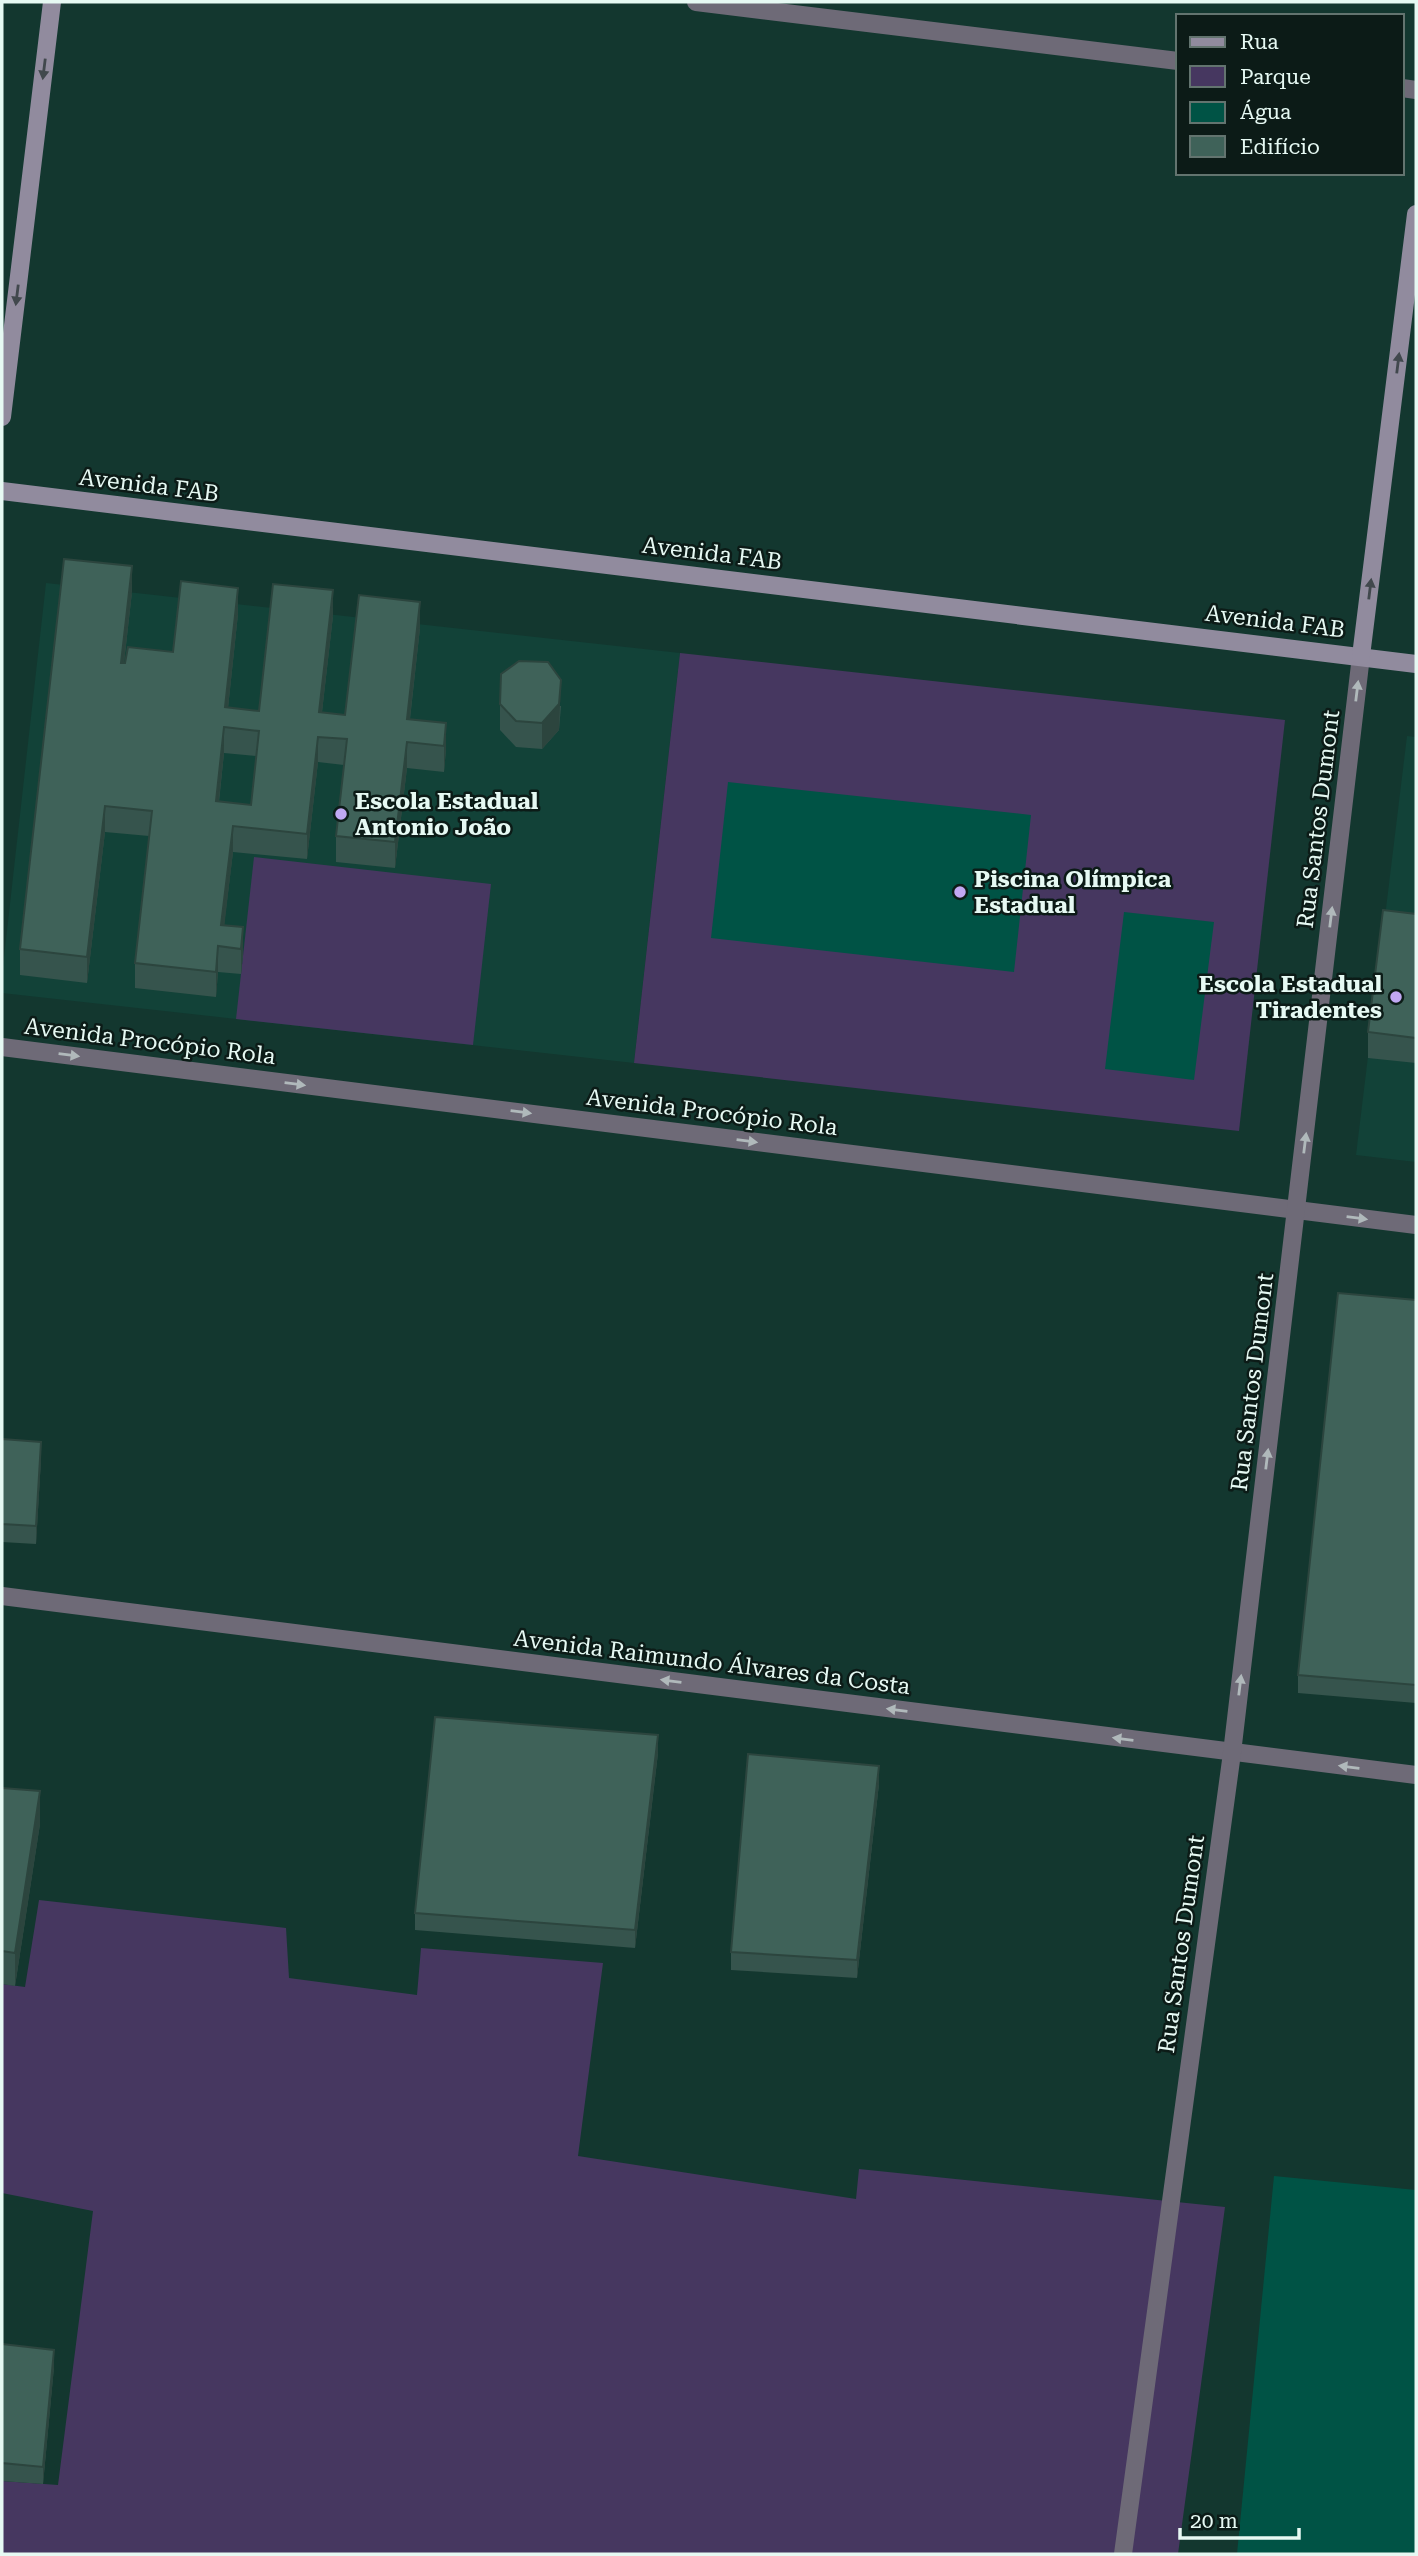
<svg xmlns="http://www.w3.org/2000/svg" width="1418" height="2556" font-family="'Roboto Serif',serif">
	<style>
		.built { fill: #124238 }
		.green { fill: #463760 }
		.water { fill: #005345 }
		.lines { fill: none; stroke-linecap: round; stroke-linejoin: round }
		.minor { stroke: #6e6a77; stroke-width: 18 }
		.secondary { stroke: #918b9e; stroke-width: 18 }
		.wall { fill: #36544d; fill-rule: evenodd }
		.shaded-wall { fill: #2c453e }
		.building { fill: #3f6259; stroke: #2c453e; stroke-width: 2; fill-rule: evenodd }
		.oneway { fill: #41484d }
		.oneway2 { fill: #b0b9bb }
		.poi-dot { fill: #c1a8f3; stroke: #0c1b17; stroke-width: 2.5 }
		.labels { text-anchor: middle; stroke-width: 5; stroke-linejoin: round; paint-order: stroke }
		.street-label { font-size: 23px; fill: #e6f9f3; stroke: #0c1b17 }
		.poi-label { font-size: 23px; font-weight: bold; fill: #e6f9f3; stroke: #0c1b17; text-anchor: start }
	</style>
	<rect width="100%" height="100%" fill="#13372f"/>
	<!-- built -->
	<g class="built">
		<polygon points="46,583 680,653 634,1063 2,993 2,975"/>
		<polygon points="1407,736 1416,737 1416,1162 1356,1155"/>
	</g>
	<!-- green -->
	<g class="green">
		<polygon points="680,653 1285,720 1239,1131 634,1063"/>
		<polygon points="254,857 491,884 473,1045 236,1019"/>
		<polygon points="39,1900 286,1928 289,1978 417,1995 421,1948 603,1963 578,2156 856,2199 859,2169 1225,2207 1178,2554 2,2554 2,2481 58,2485 93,2211 2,2193 2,1984 25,1987"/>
	</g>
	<!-- water -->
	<g class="water">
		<polygon points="728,782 1031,815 1014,972 711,938"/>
		<polygon points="1124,912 1214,922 1194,1080 1105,1069"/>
		<polygon points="1274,2176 1416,2190 1416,2554 1237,2554"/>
	</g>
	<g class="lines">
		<!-- minor -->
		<g class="minor">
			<polyline points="696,2 1178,61"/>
			<polyline points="1402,88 1416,90"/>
			<polyline points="2,1047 1416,1225"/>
			<polyline points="2,1596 1416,1775"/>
			<polyline points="1123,2554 1232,1753 1361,656"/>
		</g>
		<!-- secondary -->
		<g class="secondary">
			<polyline points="2,417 52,2"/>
			<polyline points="2,491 1416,664"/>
			<polyline points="1361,656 1416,214"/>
		</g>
	</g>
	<!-- wall -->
	<g class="wall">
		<path d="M132,592l-8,71 49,-11 65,-38 -10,94 31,3 74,-95 -11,96 23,3 75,-87 -10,91 36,4v26l-2,23 -37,-4 -12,100 -59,-6v-26l8,-71 -26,-3 -11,97 -74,-7 -9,73 19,2v26l-2,21 -23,-2 -2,25 -81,-9v-25l14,-127 -44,-4 -18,151 -67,-8v-26zM224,753l32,3 -5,49 -32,-3z"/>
		<polygon points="500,704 561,706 559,730 542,749 516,747 500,730"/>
		<polygon points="1416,914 1416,1063 1368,1058 1368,1032"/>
		<polygon points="1416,1300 1416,1703 1298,1693 1298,1675"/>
		<polygon points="2,1439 41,1459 36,1544 2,1542"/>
		<polygon points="658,1753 635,1948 415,1930 415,1913"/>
		<polygon points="879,1784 857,1978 731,1970 731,1952"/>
		<polygon points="2,1788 40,1824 15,1986 2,1984"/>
		<polygon points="2,2344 54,2367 43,2484 2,2481"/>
	</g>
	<!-- shaded-wall -->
	<g class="shaded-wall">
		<polygon points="132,566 132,592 121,689 121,663"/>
		<polygon points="238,588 238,614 226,727 225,707"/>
		<polygon points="333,590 333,616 319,738 319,712"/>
		<polygon points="420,602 420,628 407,744 407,719"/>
		<polygon points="561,680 559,730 542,749 542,723"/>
		<polygon points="446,723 446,749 444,772 444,746"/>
		<polygon points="224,727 224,753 216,827 216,801"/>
		<polygon points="318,737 318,762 307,859 307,834"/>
		<polygon points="407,742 407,768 395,868 395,842"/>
		<polygon points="105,806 105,832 87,983 87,957"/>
		<polygon points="233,826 233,852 222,946 221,925"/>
		<polygon points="243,927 243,953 241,974 241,949"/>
		<polygon points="218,946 218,972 216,997 216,972"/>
		<polygon points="41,1442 41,1459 36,1544 36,1526"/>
		<polygon points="658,1735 658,1753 635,1948 635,1930"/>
		<polygon points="879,1766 879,1784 857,1978 857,1960"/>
		<polygon points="40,1791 40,1824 15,1986 15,1953"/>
		<polygon points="54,2350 54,2367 43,2484 43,2467"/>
	</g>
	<!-- building -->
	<g class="building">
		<path d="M64,559l68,7 -11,97h4l3,-16 45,5 8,-71 57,7 -13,119 34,4 14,-127 60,6 -14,122 26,3 14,-120 61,7 -13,117 39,4 -2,23 -37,-4 -12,100 -59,-6 11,-97 -29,-2 -11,97 -74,-8 -12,99 22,2 -2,22 -23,-3 -2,26 -81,-9 17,-152 -47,-5 -18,151 -67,-8zM224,727l35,4 -8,74 -35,-4z"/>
		<polygon points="519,661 548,662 561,680 559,704 542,723 516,721 500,704 501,674"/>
		<polygon points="1383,910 1416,914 1416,1038 1368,1032"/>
		<polygon points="1338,1293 1416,1300 1416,1685 1298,1675"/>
		<polygon points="2,1439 41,1442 36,1526 2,1524"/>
		<polygon points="435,1717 658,1735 635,1930 415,1913"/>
		<polygon points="748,1754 879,1766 857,1960 731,1952"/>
		<polygon points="2,1788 40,1791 15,1953 2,1951"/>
		<polygon points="2,2344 54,2350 43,2467 2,2463"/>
	</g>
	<!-- one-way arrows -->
	<defs><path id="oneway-solid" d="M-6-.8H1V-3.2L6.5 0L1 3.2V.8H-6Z" transform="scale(1.75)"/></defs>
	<g class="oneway">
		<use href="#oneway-solid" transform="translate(44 69) rotate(97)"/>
		<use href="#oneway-solid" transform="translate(17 295) rotate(97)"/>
		<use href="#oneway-solid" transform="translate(1398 363) rotate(-83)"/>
		<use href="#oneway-solid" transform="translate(1370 589) rotate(-83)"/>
	</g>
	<g class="oneway2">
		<use href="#oneway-solid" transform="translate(1357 691) rotate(-83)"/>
		<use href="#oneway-solid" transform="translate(1331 917) rotate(-83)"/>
		<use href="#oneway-solid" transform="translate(69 1055) rotate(7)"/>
		<use href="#oneway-solid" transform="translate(295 1084) rotate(7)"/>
		<use href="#oneway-solid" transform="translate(521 1112) rotate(7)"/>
		<use href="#oneway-solid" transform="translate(747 1141) rotate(7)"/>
		<use href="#oneway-solid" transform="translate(1305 1143) rotate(-83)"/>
		<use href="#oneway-solid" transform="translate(1357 1218) rotate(7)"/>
		<use href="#oneway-solid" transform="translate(1267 1459) rotate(-83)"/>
		<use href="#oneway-solid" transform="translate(671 1681) rotate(-173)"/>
		<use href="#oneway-solid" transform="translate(1240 1685) rotate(-83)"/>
		<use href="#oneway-solid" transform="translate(897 1710) rotate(-173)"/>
		<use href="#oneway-solid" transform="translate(1123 1739) rotate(-173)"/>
		<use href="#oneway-solid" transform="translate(1349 1767) rotate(-173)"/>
	</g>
	<!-- markers -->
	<g class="poi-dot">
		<circle cx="341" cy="814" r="7"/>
		<circle cx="960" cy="892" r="7"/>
		<circle cx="1396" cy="997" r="7"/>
	</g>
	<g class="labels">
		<!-- street labels -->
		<g class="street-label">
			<text transform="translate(149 485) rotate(7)" y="8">Avenida FAB</text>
			<text transform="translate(712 553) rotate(7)" y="8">Avenida FAB</text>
			<text transform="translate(1275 621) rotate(7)" y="8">Avenida FAB</text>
			<text transform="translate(1318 819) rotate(-83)" y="8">Rua Santos Dumont</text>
			<text transform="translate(150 1041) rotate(7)" y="8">Avenida Procópio Rola</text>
			<text transform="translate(712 1112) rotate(7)" y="8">Avenida Procópio Rola</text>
			<text transform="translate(1252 1382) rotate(-83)" y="8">Rua Santos Dumont</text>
			<text transform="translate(712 1662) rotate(7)" y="8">Avenida Raimundo Álvares da Costa</text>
			<text transform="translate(1181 1944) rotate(-82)" y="8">Rua Santos Dumont</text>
		</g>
		<!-- poi labels -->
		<g class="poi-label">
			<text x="355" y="809">Escola Estadual<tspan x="355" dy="26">Antonio João</tspan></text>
			<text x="974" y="887">Piscina Olímpica<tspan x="974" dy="26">Estadual</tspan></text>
			<text x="1382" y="992" text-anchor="end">Escola Estadual<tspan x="1382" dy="26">Tiradentes</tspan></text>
		</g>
	</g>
	<!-- border -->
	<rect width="1418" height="2556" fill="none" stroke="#e6f9f3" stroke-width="7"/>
	<!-- legend -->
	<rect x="1176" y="14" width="228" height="161" fill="#0c1b17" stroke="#63746f" stroke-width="2"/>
	<rect x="1190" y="37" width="35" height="10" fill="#918b9e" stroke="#63746f" stroke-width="2"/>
	<text x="1240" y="49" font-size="21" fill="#e6f9f3">Rua</text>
	<rect x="1190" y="66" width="35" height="21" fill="#463760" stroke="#63746f" stroke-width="2"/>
	<text x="1240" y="84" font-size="21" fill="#e6f9f3">Parque</text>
	<rect x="1190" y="102" width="35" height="21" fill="#005345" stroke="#63746f" stroke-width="2"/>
	<text x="1240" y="119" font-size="21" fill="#e6f9f3">Água</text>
	<rect x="1190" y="136" width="35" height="21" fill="#3f6259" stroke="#63746f" stroke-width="2"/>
	<text x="1240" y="154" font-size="21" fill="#e6f9f3">Edifício</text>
	<!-- scale -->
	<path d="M1180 2528v10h119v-10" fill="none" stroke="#e6f9f3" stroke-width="3.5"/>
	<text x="1190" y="2528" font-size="21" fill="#e6f9f3" stroke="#0c1b17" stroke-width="5" paint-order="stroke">20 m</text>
</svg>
